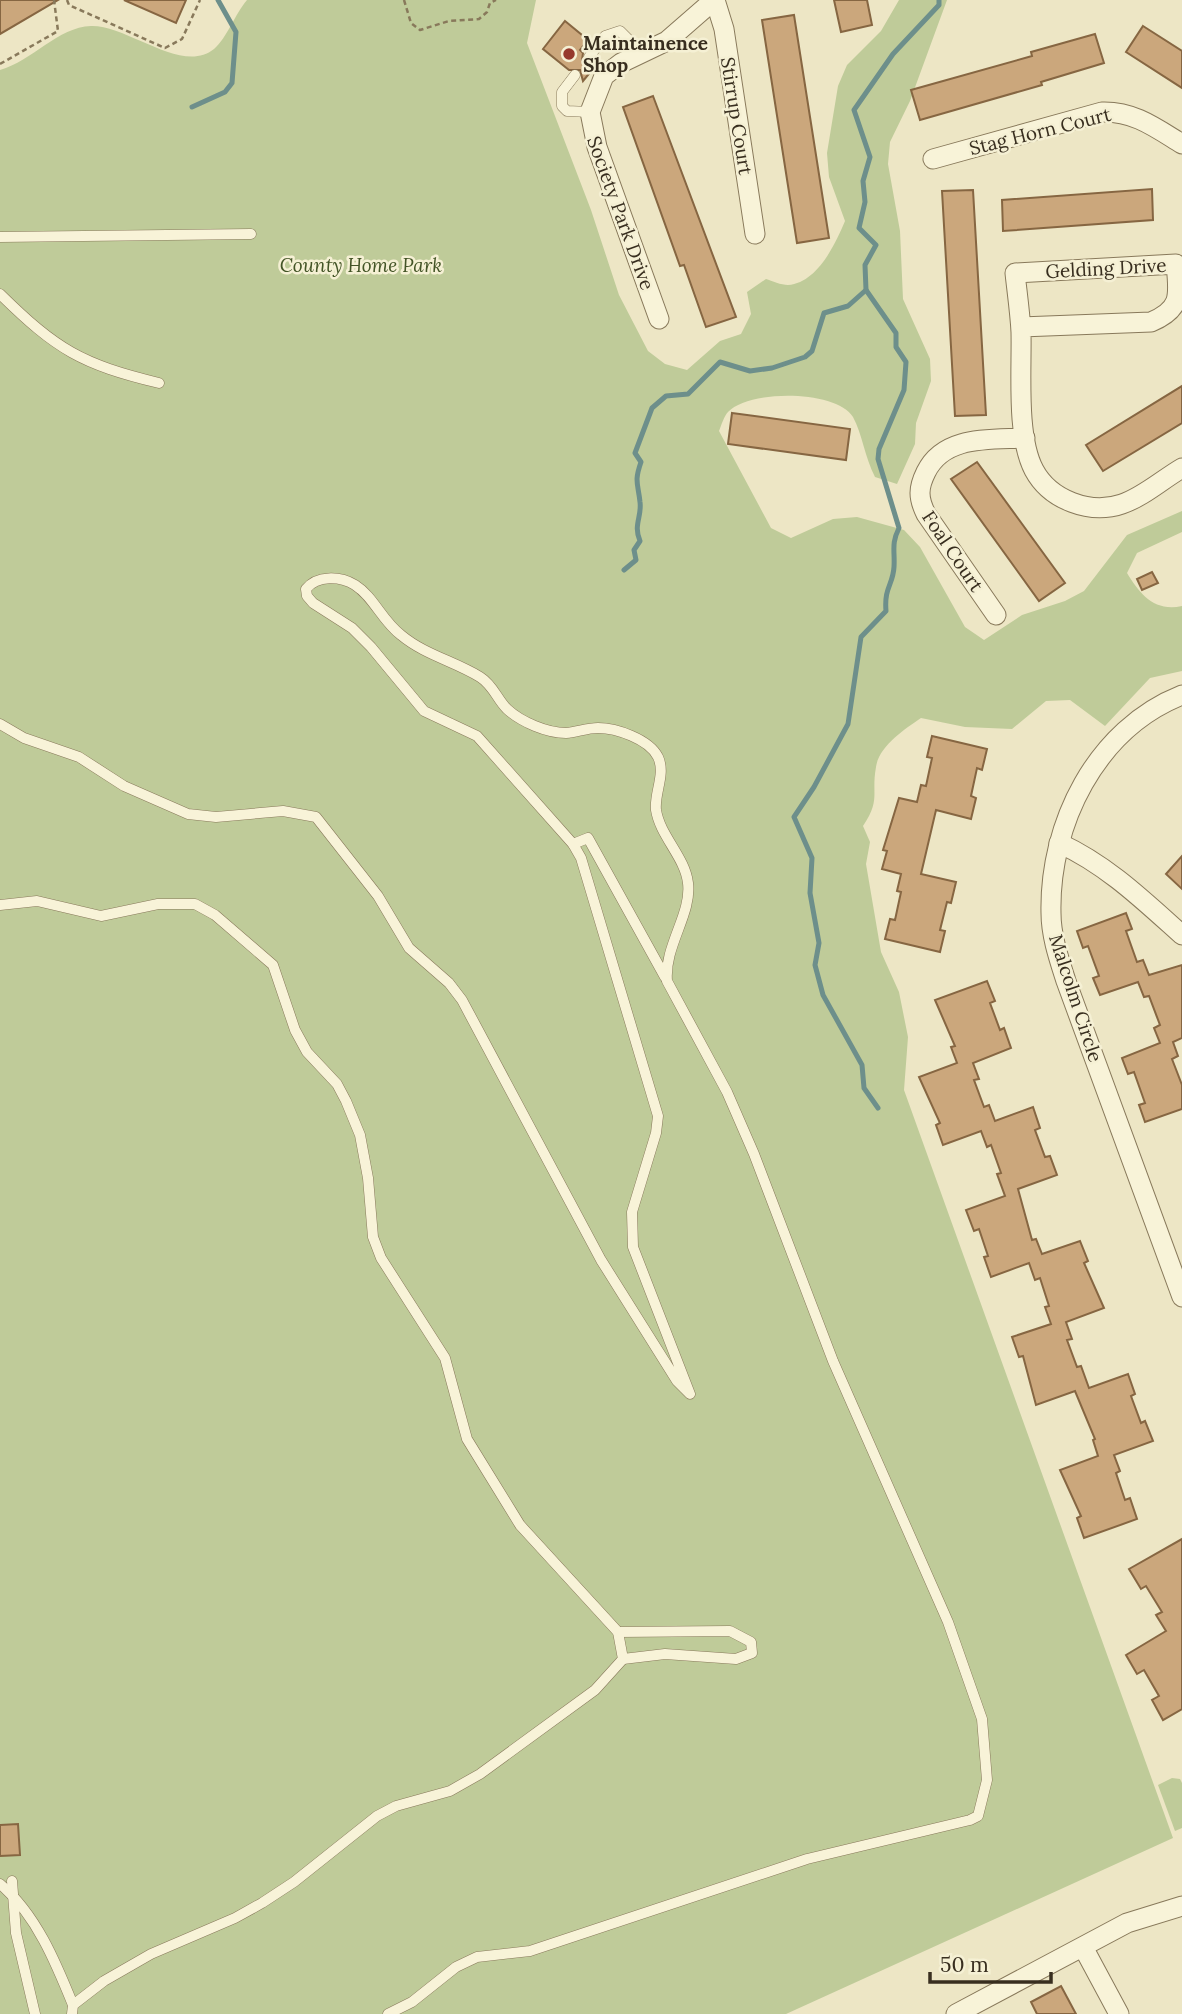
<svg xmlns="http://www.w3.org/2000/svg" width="1182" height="2014" font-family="Lora,serif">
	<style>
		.green { fill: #bfcb99 }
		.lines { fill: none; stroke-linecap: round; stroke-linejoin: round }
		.stream { stroke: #6d8f8b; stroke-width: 5 }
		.building { fill: #cba77c; stroke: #866642; stroke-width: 2 }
		.lane-casing { stroke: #88795b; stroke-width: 11 }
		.street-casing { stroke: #88795b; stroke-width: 21 }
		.path { stroke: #88795b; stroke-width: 2.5; stroke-dasharray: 5 3.5; stroke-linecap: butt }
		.lane { stroke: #f8f3d8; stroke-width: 10 }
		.street { stroke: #f8f3d8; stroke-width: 19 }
		.poi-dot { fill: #96392d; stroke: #f5f0d4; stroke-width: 2.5 }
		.labels { text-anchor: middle; stroke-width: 5; stroke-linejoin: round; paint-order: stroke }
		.poi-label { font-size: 19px; font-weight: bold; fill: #382e1f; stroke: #f5f0d4; text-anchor: start }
		.street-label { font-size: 19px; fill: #382e1f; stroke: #f5f0d4 }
		.park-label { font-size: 19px; font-style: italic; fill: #435426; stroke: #f5f0d4 }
	</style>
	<rect width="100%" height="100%" fill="#ede6c5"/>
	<!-- green -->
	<g class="green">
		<path d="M247,0h289l-9,43 64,167 28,85 29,56 17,13 22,6 33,-29 21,-7 10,-20 -4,-22 19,-13c6,2 15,6 22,6 29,-2 47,-40 57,-64l-16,-44 -2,-24 11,-67 9,-21 34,-34 18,-31h48l-37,101 -20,41 -2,22 12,67 3,68 27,60 1,22 -15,42 -1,21 -18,40 -22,-7c-10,-19 -13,-44 -22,-60 -16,-27 -104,-28 -125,-5 -4,4 -7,14 -9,19l52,97 20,10 42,-19 24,-2 47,13 16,17 45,80 19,13 38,-25 43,-14 19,-10 43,-56 55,-24v21l-45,21 -10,20c13,21 27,39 55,33v65l-32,7 -45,48 -35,-26 -24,1 -34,28 -47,-2 -44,-9c-16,11 -42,28 -45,49 -5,28 5,32 -13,59l7,16 -4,22 15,88 18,40 9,45 -4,53 269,748 -387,176h-786v-1944c32,-9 58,-43 91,-44 37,-1 91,49 123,23 13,-11 21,-35 33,-49z"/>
		<polygon points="1172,1778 1180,1779 1182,1783 1182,1828 1175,1831 1158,1785"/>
	</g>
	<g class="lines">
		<!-- stream -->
		<g class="stream">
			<polyline points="192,107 225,92 232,83 236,32 218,0"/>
			<path d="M624,570l12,-10 -2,-10 6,-9c-7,-16 2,-24 0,-39 -2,-19 -6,-20 1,-40l-6,-9 17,-45 14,-12 22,-2 32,-32 30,9 22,-3 33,-11 7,-6 12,-38 24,-7 18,-16"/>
			<path d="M878,1108l-14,-20 -2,-23 -39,-70 -8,-30 4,-22 -9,-50 2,-35 -18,-41 20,-30 34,-63 13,-87 25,-26c-2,-24 7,-26 8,-44 1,-16 -3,-23 5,-39l-21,-69 1,-10 25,-59 2,-28 -10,-15v-14l-30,-43 -1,-25 11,-20 -17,-17 6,-26 -2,-21 7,-24 -16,-47 39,-56 46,-49v-5"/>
		</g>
	</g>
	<!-- building -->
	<g class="building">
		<polygon points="0,0 58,0 0,34"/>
		<polygon points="124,0 186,0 176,23"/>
		<polygon points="834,0 867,0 872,25 841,32"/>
		<polygon points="794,15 829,238 797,243 762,20"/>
		<polygon points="565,21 588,40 580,50 583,53 582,60 587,64 597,64 583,81 580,70 569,70 543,49"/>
		<polygon points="1143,26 1182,51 1182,88 1126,52"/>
		<polygon points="1095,34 1104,63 1041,82 1042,85 920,120 911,90 1032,56 1031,52"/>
		<polygon points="653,96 736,317 706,327 684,265 680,266 623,107"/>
		<polygon points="1152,189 1153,220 1003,231 1002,200"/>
		<polygon points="973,190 986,415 955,416 942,191"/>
		<polygon points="1182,386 1182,423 1103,471 1086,445"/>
		<polygon points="732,413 850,429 846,460 728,444"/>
		<polygon points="977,462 1065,583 1039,601 951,479"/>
		<polygon points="1152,572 1158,583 1142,590 1137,579"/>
		<polygon points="932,736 987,749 982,770 977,768 971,796 976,798 971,819 936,810 921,874 956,882 951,903 947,902 940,930 945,931 940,952 885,939 890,919 895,920 901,892 897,891 901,874 882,869 887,851 883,850 899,798 917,802 921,785 926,786 932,758 927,757"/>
		<polygon points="1182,856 1182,889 1166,874"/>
		<polygon points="1126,913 1132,929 1126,931 1137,962 1143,960 1149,975 1182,965 1182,1038 1173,1042 1178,1056 1172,1059 1182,1085 1182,1109 1145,1122 1139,1105 1145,1103 1134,1072 1128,1074 1122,1058 1160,1043 1154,1028 1160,1025 1149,996 1144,997 1138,982 1100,995 1093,978 1099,976 1088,946 1083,948 1077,931"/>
		<polygon points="987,981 995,1001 990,1003 1000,1030 1004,1028 1011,1048 973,1063 979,1079 974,1080 984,1107 989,1105 995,1121 1033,1107 1040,1128 1035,1130 1045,1157 1050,1156 1057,1175 1018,1189 1032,1240 1036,1239 1042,1254 1080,1241 1088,1261 1084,1263 1104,1308 1066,1322 1072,1339 1067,1340 1077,1367 1081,1366 1089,1388 1128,1374 1135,1394 1131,1396 1141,1423 1145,1421 1153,1441 1114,1455 1120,1471 1116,1473 1125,1500 1130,1498 1137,1519 1084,1538 1077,1518 1081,1516 1060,1470 1098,1456 1093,1440 1095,1439 1075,1391 1036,1405 1023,1356 1019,1357 1012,1337 1051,1324 1045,1307 1049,1306 1040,1278 1035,1280 1029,1263 991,1277 984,1257 988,1256 979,1229 974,1231 966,1210 1005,1196 997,1174 1001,1173 991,1145 987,1147 981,1131 943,1145 936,1125 940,1123 919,1077 957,1063 951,1047 955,1046 935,1000"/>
		<polygon points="1182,1539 1182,1709 1163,1720 1152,1700 1159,1696 1144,1670 1137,1674 1126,1655 1166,1631 1156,1615 1162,1612 1146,1586 1141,1589 1129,1569"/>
		<polygon points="18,1824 20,1855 0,1856 0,1825"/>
		<polygon points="1061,1986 1076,2014 1037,2014 1031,2002"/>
	</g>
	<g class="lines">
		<!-- lane casing -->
		<g class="lane-casing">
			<g id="lane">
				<polyline points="589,57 605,36 620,31 643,54"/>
				<polyline points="575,75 562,92 562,106 567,111 590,112"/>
				<polyline points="0,237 251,234"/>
				<path d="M0,294c57,56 81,70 159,89"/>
				<path d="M0,724l24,14 55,19 45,29 64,28 28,3 67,-6 33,6 62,79 31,52 40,35 13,17 139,260 76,121 13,13 -57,-147 -1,-35 24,-79 2,-17 -77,-258 -8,-14 -96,-108 -53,-25 -53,-64 -19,-19 -39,-25 -6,-7 -1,-7c11,-14 34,-13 49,-4 19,12 27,36 46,50 24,20 53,26 79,42 13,8 17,22 27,32 14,13 40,24 59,24 11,-1 21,-5 32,-5 18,0 51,11 60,29 8,17 -4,36 -2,53 4,26 29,47 32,73 4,31 -24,63 -21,98l60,111 27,62 79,207 115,261 34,97 5,61 -9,36 -8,4 -163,39 -277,92 -53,6 -21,10 -44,35 -24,12"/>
				<polyline points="573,844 588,838 665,977"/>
				<polyline points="0,905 37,901 101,916 158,904 195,904 215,915 273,965 295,1030 307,1052 337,1084 346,1101 360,1135 368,1178 373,1237 381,1258 445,1358 467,1439 520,1525 618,1632 623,1659 595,1690 480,1774 450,1791 396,1806 377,1816 294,1882 262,1903 235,1918 151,1954 104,1981 73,2005 72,2014"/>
				<polyline points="618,1632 730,1631 751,1642 752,1653 736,1659 665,1654 623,1659"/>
				<polyline points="12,1881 16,1933 35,2014"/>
				<path d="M0,1884c36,30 56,79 73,121"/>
			</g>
		</g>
		<!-- street casing -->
		<g class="street-casing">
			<g id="street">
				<polyline points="715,0 724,29 755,234"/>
				<path d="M933,159l169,-47c32,-1 54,16 80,32"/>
				<polyline points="659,319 597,147 590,112 604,76 621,63 667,41 714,0"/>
				<path d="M1021,327l130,-5c31,-13 28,-27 25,-58l-161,9c2,19 5,39 6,59 1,38 -5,104 13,138 16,30 56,45 88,34 21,-7 41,-25 60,-36"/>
				<path d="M996,615l-70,-101c-8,-16 -8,-26 0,-42 18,-37 64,-32 99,-34"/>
				<path d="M1182,695c-86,34 -133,129 -131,218 0,23 8,46 15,68l116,316"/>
				<path d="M1059,843c48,22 84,57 123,92"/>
				<polyline points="1083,1947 1119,2014"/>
				<polyline points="956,2014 1127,1923 1182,1906"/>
			</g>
		</g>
		<!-- path -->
		<g class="path">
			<polyline points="67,0 69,5 165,48 182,39 200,0"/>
			<polyline points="404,0 411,23 420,30 449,21 479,19 487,12 490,3 496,0"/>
			<polyline points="0,64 58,31 54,0"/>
		</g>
		<!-- lane -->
		<use href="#lane" class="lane"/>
		<!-- street -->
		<use href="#street" class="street"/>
	</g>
	<!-- markers -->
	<circle class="poi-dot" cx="569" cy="54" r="7"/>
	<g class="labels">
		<!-- poi labels -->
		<g class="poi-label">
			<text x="583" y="50">Maintainence<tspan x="583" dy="22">Shop</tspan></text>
		</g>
		<!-- street labels -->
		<g class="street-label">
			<text transform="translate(737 116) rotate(81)" y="7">Stirrup Court</text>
			<text transform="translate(1040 131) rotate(-14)" y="7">Stag Horn Court</text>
			<text transform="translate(621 213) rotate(70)" y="7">Society Park Drive</text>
			<text transform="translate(1106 268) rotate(-3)" y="7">Gelding Drive</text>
			<text transform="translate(953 551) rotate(56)" y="7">Foal Court</text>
			<text transform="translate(1076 998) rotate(72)" y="7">Malcolm Circle</text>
		</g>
		<!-- park labels -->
		<g class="park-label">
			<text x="361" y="272">County Home Park</text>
		</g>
	</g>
	<!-- scale -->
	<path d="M930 1972v10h121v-10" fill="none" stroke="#382e1f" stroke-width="3.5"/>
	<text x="940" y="1972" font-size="21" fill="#382e1f" stroke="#f5f0d4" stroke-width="5" paint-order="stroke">50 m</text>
</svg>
